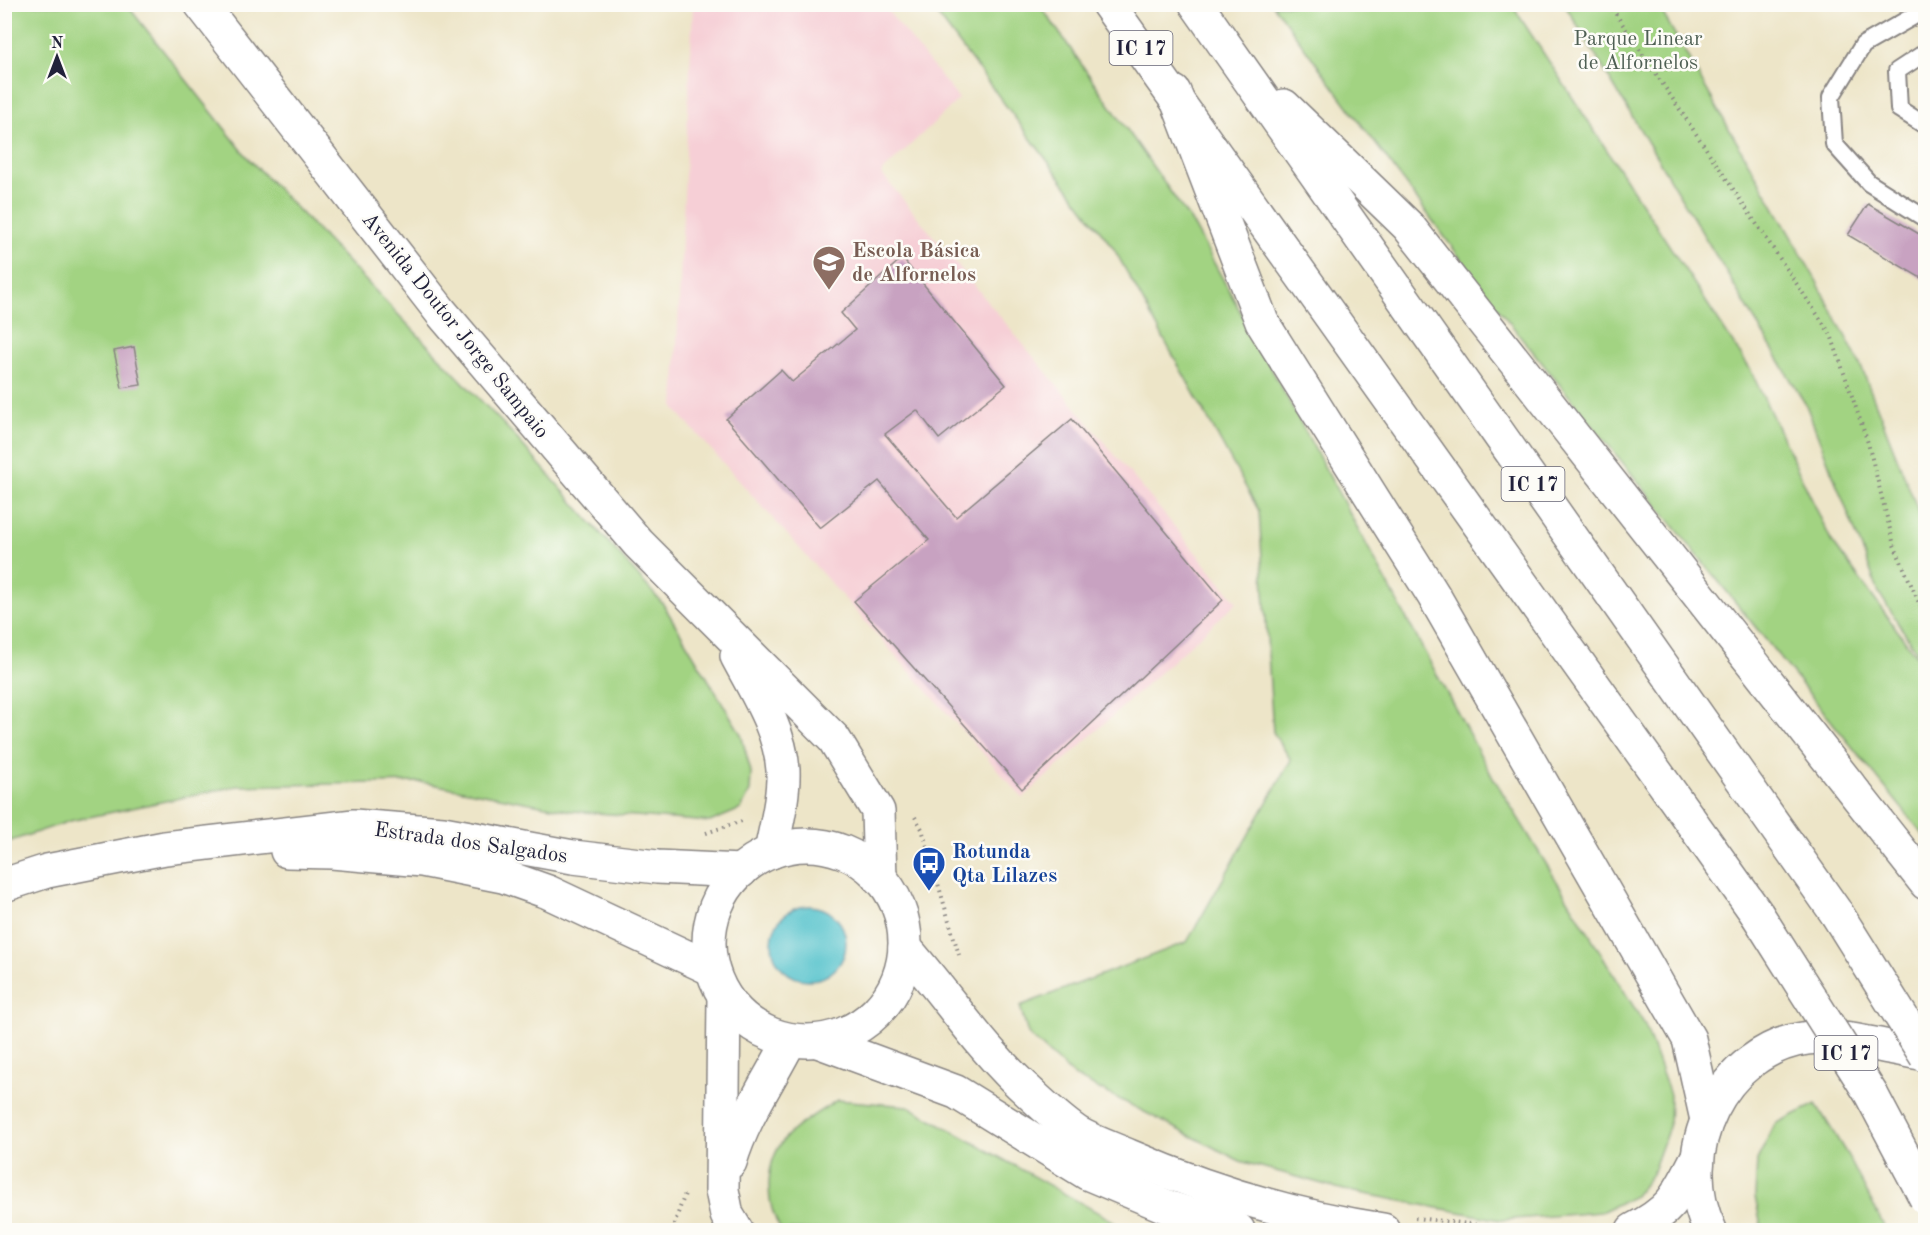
<svg xmlns="http://www.w3.org/2000/svg" width="1930" height="1235" font-family="'Old Standard TT',serif">
	<style>
		.built { fill: #f6cfd6 }
		.green { fill: #a2d382; stroke: #627a5e; stroke-width: 1.5 }
		.water { fill: #54c2cc; stroke: #3b7284; stroke-width: 1.5 }
		.building { fill: #c8a2c1 }
		.lines { fill: none; stroke-linecap: round; stroke-linejoin: round }
		.service-casing { stroke: #888482; stroke-width: 20 }
		.minor-casing { stroke: #888482; stroke-width: 36 }
		.tertiary-casing { stroke: #888482; stroke-width: 36 }
		.secondary-casing { stroke: #888482; stroke-width: 36 }
		.trunk-casing { stroke: #888482; stroke-width: 36 }
		.path { stroke: #888482; stroke-width: 4; stroke-dasharray: 1.5 4.5; stroke-linecap: butt }
		.service { stroke: #fff; stroke-width: 16 }
		.minor { stroke: #fff; stroke-width: 33 }
		.tertiary { stroke: #fff; stroke-width: 33 }
		.secondary { stroke: #fff; stroke-width: 33 }
		.trunk { stroke: #fff; stroke-width: 33 }
		.trunk-bridge-casing { stroke: #888482; stroke-width: 36; stroke-linecap: butt }
		.trunk-bridge { stroke: #fff; stroke-width: 33 }
		.labels { text-anchor: middle; stroke-width: 5; stroke-linejoin: round; paint-order: stroke }
		.shield { fill: #fdfcf7; stroke: #646373; stroke-width: 1.5 }
		.shield-label { font-size: 20px; font-weight: bold; fill: #22223b }
		.park-label { font-size: 21px; fill: #4f6054; stroke: #fdfcf7 }
		.education-label { font-size: 21px; font-weight: bold; fill: #785e54; stroke: #fdfcf7; text-anchor: start }
		.street-label { font-size: 21px; fill: #22223b; stroke: #fdfcf7 }
		.transit-label { font-size: 21px; font-weight: bold; fill: #164399; stroke: #fdfcf7; text-anchor: start }
	</style>
	<rect width="100%" height="100%" fill="#fdfcf7"/>
	<filter id="ink" filterUnits="userSpaceOnUse"><feTurbulence type="fractalNoise" baseFrequency=".0167" numOctaves="2"/><feDisplacementMap in="SourceGraphic" scale="12" xChannelSelector="R" yChannelSelector="G"/><feConvolveMatrix kernelMatrix="1 2 1 2 8 2 1 2 1" color-interpolation-filters="sRGB"/></filter>
	<filter id="wash" filterUnits="userSpaceOnUse"><feTurbulence type="fractalNoise" baseFrequency=".008" numOctaves="4" result="noise"/><feDisplacementMap in="SourceGraphic" scale="24" xChannelSelector="R" yChannelSelector="G"/><feGaussianBlur stdDeviation="1.35" result="paint"/><feColorMatrix in="noise" values="0 0 0 0 0 0 0 0 0 0 0 0 0 0 0 0 0 1.4 0 .05"/><feComposite in="paint" operator="in"/></filter>
	<g filter="url(#wash)">
		<rect width="100%" height="100%" fill="#ede5c8"/>
		<!-- built -->
		<polygon class="built" points="693,5 883,5 959,99 881,173 1237,602 1023,798 674,408"/>
		<!-- green -->
		<g class="green">
			<polygon points="4,5 127,5 248,158 511,432 663,604 741,734 751,772 750,791 741,809 710,822 572,811 421,782 237,786 70,821 5,843"/>
			<polygon points="930,5 1040,5 1193,224 1488,769 1645,1025 1670,1095 1669,1127 1652,1174 1635,1196 1601,1212 1501,1220 1344,1190 1240,1161 1074,1076 1028,1034 1020,1006 1187,942 1291,760 1273,732 1259,511 1114,249"/>
			<polygon points="1273,5 1512,5 1750,369 1831,540 1925,668 1925,837 1492,301"/>
			<polygon points="1565,5 1658,5 1816,280 1860,364 1925,528 1925,665 1879,593 1806,405"/>
			<path d="M837,1100l71,6 207,116 -2,8h-332c-17,-28 -17,-70 7,-95 13,-13 33,-24 49,-35z"/>
			<polygon points="1816,1104 1848,1156 1886,1230 1762,1230 1755,1197 1757,1160 1775,1124"/>
		</g>
		<!-- water -->
		<circle class="water" cx="809" cy="943" r="37"/>
		<g id="blocks">
			<!-- building -->
			<g class="building">
				<polygon points="1868,204 1926,238 1926,281 1848,235"/>
				<polygon points="902,258 1006,385 939,439 917,410 885,434 956,517 1072,419 1223,600 1022,789 854,601 929,540 879,481 820,528 726,419 781,370 792,382 855,330 841,313"/>
				<polygon points="134,347 141,385 122,388 114,351"/>
			</g>
		</g>
	</g>
	<g filter="url(#ink)">
		<use href="#blocks" fill-opacity="0" stroke="#888482" stroke-width="1.5"/>
		<g class="lines">
			<!-- service casing -->
			<g class="service-casing">
				<g id="service">
					<polyline points="1926,9 1863,45 1831,97 1834,144 1869,183 1926,219"/>
					<polyline points="1926,52 1897,71 1899,109 1926,126"/>
				</g>
			</g>
			<!-- minor casing -->
			<g class="minor-casing">
				<g id="minor">
					<polyline points="724,996 722,1190 727,1215 736,1230"/>
					<path d="M730,1162c13,-44 39,-81 60,-122"/>
				</g>
			</g>
			<!-- tertiary casing -->
			<g class="tertiary-casing">
				<g id="tertiary">
					<polyline points="201,4 441,312 638,543 834,739 878,811 880,879"/>
					<path d="M737,656c19,36 43,73 46,114 1,27 -7,56 -12,82"/>
				</g>
			</g>
			<!-- secondary casing -->
			<g class="secondary-casing">
				<g id="secondary">
					<circle cx="807" cy="943" r="98"/>
					<polyline points="287,851 332,852 422,860 503,876 548,892 712,969"/>
					<polyline points="4,885 47,871 165,848 354,826 443,833 573,857 657,867 741,871"/>
					<path d="M905,948c42,47 77,103 125,145 15,14 32,30 49,41 16,9 34,15 50,22 81,35 167,61 254,74"/>
					<polyline points="818,1041 956,1092 1087,1173 1170,1208 1238,1230"/>
					<path d="M1633,1230c38,-19 44,-33 63,-70"/>
					<path d="M1710,1230c-38,-77 11,-181 98,-192 31,-4 85,11 118,16"/>
				</g>
			</g>
			<!-- trunk casing -->
			<g class="trunk-casing">
				<g id="trunk">
					<polyline points="1108,4 1757,914"/>
					<polyline points="1196,4 1837,914"/>
					<polyline points="1174,92 1262,322 1434,596 1689,1039 1707,1120"/>
					<polyline points="1284,106 1408,226 1926,883"/>
				</g>
			</g>
			<!-- path -->
			<g class="path">
				<polyline points="1609,4 1831,335 1868,443 1894,545 1926,619"/>
				<polyline points="915,817 922,829 959,955"/>
				<polyline points="706,833 742,821"/>
				<polyline points="1415,1218 1525,1230"/>
				<polyline points="672,1230 686,1191"/>
				<polyline points="1553,1230 1600,1229"/>
			</g>
			<!-- service -->
			<use href="#service" class="service"/>
			<!-- minor -->
			<use href="#minor" class="minor"/>
			<!-- tertiary -->
			<use href="#tertiary" class="tertiary"/>
			<!-- secondary -->
			<use href="#secondary" class="secondary"/>
			<!-- trunk -->
			<use href="#trunk" class="trunk"/>
			<!-- trunk-bridge casing -->
			<g class="trunk-bridge-casing">
				<g id="trunk-bridge">
					<polyline points="1757,914 1871,1094 1926,1198"/>
					<polyline points="1837,914 1926,1056"/>
				</g>
			</g>
			<!-- trunk-bridge -->
			<use href="#trunk-bridge" class="trunk-bridge"/>
		</g>
	</g>
	<!-- icons -->
	<defs>
		<g id="school-pin" transform="scale(1.725)"><path d="M0 17L-7.5 6A9.5 9.5 0 1 1 7.5 6Z" fill="#8d6e63" stroke="#fdfcf7"/><path d="M0-5L7-2L0 1L-7-2ZM-4 1L0 2.5L4 1V4Q0 6-4 4Z" fill="#fff"/></g>
		<g id="bus-pin" transform="scale(1.725)"><path d="M0 17L-7.5 6A9.5 9.5 0 1 1 7.5 6Z" fill="#1a4fb4" stroke="#fdfcf7"/><path d="M-5-6H5V4H4V6H2V4H-2V6H-4V4H-5ZM-3.5-4V0h7V-4ZM-3.5 1.2v1.5H-2V1.2ZM2 1.2v1.5H3.5V1.2Z" fill="#fff"/></g>
	</defs>
	<g fill-rule="evenodd">
		<use href="#school-pin" x="829" y="262"/>
		<use href="#bus-pin" x="929" y="863"/>
	</g>
	<g class="labels">
		<!-- shield labels -->
		<g class="shield">
			<rect x="1109.5" y="31" width="63" height="34" rx="4.5"/>
			<rect x="1501.5" y="467" width="63" height="34" rx="4.5"/>
			<rect x="1814.5" y="1036" width="63" height="34" rx="4.5"/>
		</g>
		<g class="shield-label">
			<text x="1141" y="55">IC 17</text>
			<text x="1533" y="491">IC 17</text>
			<text x="1846" y="1060">IC 17</text>
		</g>
		<!-- park labels -->
		<g class="park-label">
			<text x="1638" y="45">Parque Linear<tspan x="1638" dy="24">de Alfornelos</tspan></text>
		</g>
		<!-- education labels -->
		<g class="education-label">
			<text x="852" y="257">Escola Básica<tspan x="852" dy="24">de Alfornelos</tspan></text>
		</g>
		<!-- street labels -->
		<g class="street-label">
			<text transform="translate(456 325) rotate(51)" y="7">Avenida Doutor Jorge Sampaio</text>
			<text transform="translate(471 842) rotate(8)" y="7">Estrada dos Salgados</text>
		</g>
		<!-- transit labels -->
		<g class="transit-label">
			<text x="952" y="858">Rotunda<tspan x="952" dy="24">Qta Lilazes</tspan></text>
		</g>
	</g>
	<!-- margin -->
	<rect width="1930" height="1235" fill="none" stroke="#fdfcf7" stroke-width="24"/>
	<!-- north arrow -->
	<g transform="translate(57 57)" stroke="#fdfcf7" stroke-width="4.5" paint-order="stroke">
	<path d="M0-4.5L10 22L0 15L-10 22Z" fill="#22223b"/>
	<text y="-9" font-size="16" font-weight="bold" text-anchor="middle" fill="#22223b">N</text>
	</g>
</svg>
